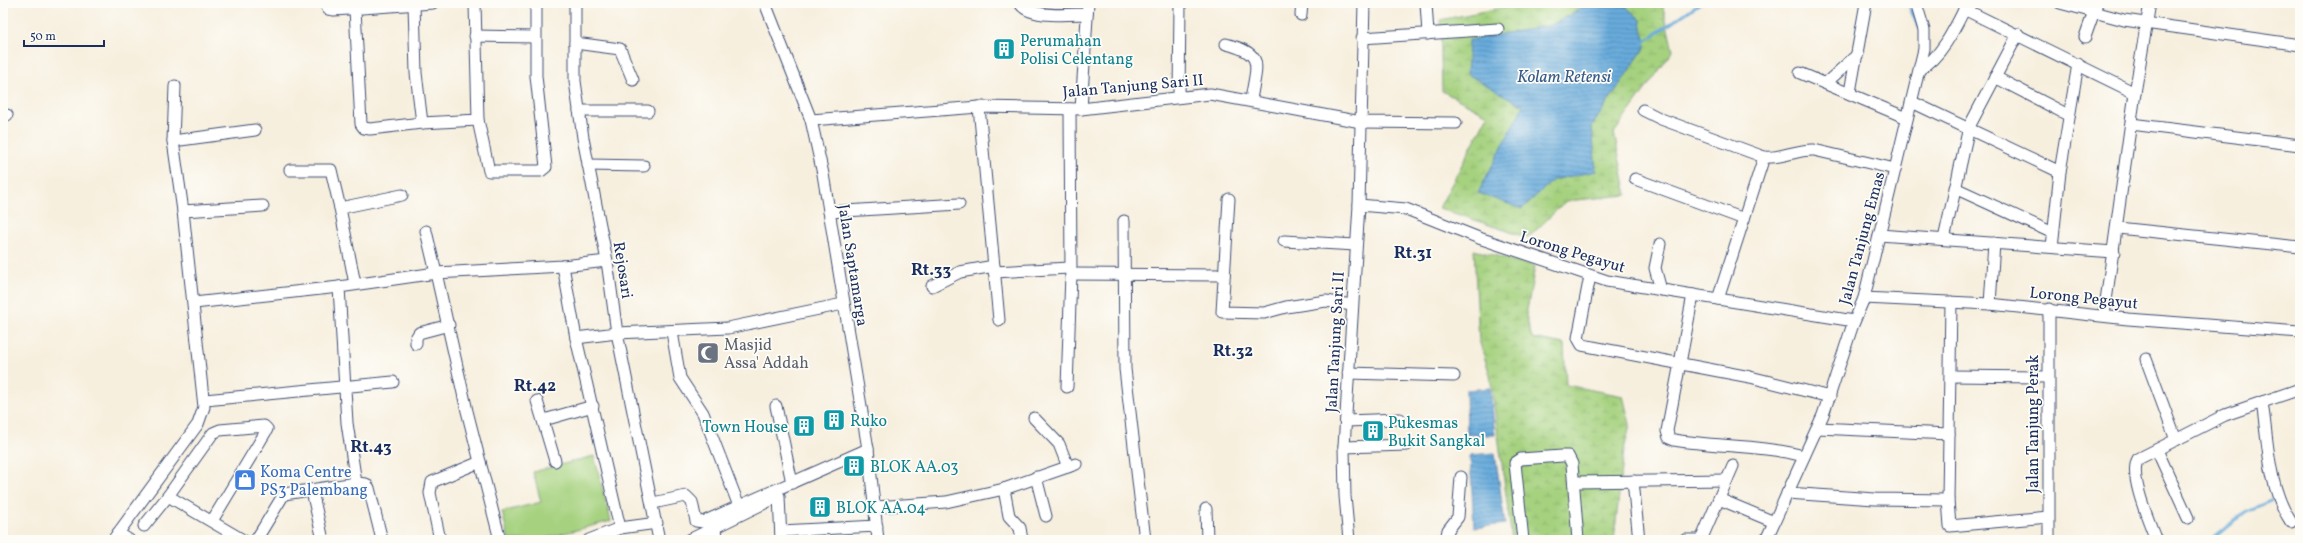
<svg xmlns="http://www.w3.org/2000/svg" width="2303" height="543" font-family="Vollkorn,serif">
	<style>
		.wetland { fill: url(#wetland-marsh); stroke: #60806e }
		.pitch { fill: #a6d27f; stroke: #60806e }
		.water { fill: url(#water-rules); stroke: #416d9d }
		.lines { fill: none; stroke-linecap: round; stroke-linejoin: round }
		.stream { stroke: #67abdc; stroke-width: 3 }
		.street-casing { stroke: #3c4c71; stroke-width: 13 }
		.street { stroke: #fff; stroke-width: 11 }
		.labels { text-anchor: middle; stroke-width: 3.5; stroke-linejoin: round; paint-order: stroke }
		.culture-label { font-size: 16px; fill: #0d838f; stroke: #fdfcf7; text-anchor: start }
		.street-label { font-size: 16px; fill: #1b2f5e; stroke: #fdfcf7 }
		.worship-label { font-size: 16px; fill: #5b616d; stroke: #fdfcf7; text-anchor: start }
		.shop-label { font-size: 16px; fill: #366cbe; stroke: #fdfcf7; text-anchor: start }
		.water-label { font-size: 17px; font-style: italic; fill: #365a8a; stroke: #fdfcf7 }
		.neighbourhood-label { font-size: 17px; font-weight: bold; fill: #1b2f5e; stroke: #fdfcf7 }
	</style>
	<defs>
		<pattern id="wetland-marsh" width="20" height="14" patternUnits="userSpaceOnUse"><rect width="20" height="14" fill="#a6d27f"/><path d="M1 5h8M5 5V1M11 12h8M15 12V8" fill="none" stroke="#8eb570"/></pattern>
		<pattern id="water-rules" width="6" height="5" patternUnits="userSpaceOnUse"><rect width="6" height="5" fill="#67abdc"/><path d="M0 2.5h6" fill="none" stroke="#548cb6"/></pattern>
	</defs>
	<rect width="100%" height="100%" fill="#fdfcf7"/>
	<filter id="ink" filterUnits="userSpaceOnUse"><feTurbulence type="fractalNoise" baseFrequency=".025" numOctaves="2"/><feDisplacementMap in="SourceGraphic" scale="8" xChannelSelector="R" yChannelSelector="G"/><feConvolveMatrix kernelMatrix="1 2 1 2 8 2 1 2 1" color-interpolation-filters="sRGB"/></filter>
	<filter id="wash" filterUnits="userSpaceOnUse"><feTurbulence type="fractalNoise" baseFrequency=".012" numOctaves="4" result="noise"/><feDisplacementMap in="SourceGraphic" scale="16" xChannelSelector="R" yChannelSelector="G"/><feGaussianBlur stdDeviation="0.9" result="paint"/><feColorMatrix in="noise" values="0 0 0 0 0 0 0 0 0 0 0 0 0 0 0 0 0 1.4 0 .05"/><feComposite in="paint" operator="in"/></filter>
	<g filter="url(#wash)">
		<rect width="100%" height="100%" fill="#f7efde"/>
		<!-- wetland -->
		<g class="wetland">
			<polygon points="1525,3 1662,3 1673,51 1614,133 1627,195 1566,201 1528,238 1439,208 1488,115 1442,91 1440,20"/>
			<polygon points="1474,250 1535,266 1526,316 1532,338 1564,344 1566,385 1623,396 1630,424 1624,450 1614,540 1512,540 1490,375 1479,340"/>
		</g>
		<!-- pitch -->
		<polygon class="pitch" points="594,456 611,521 538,540 509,540 502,512 541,502 533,472"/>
		<!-- water -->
		<g class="water">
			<polygon points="1591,3 1622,3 1641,20 1645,47 1592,126 1596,171 1553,180 1522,209 1478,193 1523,106 1467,74 1469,40 1551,25"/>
			<polygon points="1490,388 1495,435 1467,435 1466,390"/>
			<polygon points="1495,453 1505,524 1474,528 1470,455"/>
		</g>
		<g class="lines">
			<!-- stream -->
			<g class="stream">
				<polyline points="1908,3 1918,27"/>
				<polyline points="1641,44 1700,3"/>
				<polyline points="2211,540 2245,512 2277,498"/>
			</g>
		</g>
	</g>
	<g filter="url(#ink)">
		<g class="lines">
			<!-- street casing -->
			<g class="street-casing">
				<g id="street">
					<polyline points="325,3 328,9 334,10 433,3"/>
					<polyline points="575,3 575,81 583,138 607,261 617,333 659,540"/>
					<polyline points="765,3 811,120 823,174 868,449 878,540"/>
					<path d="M1020,3c8,16 51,11 67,11"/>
					<polyline points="1426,3 1428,34"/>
					<polyline points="2060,3 2124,20 2300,45"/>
					<polyline points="414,4 416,73 422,123"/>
					<polyline points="355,9 361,124 364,128 370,129 422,123 478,120 475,3"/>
					<polyline points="1964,9 2135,93"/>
					<polyline points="1301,15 1302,3"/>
					<polyline points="475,36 535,37"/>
					<polyline points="2085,37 2097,3"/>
					<polyline points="1362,38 1498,29"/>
					<polyline points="575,43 620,49 633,80"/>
					<path d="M1226,44c40,10 30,21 25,56"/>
					<path d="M1920,69c22,-12 36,-43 47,-65"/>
					<polyline points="1800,73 1907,118"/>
					<polyline points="1995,77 2068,115"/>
					<polyline points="1826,83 1858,54"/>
					<polyline points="1850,92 1866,3"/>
					<polyline points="1179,97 1180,3"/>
					<polyline points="1912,102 2060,172"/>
					<polyline points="979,107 999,320"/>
					<polyline points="1081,109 1088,3"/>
					<path d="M1643,110l18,9 103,38c17,2 33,-8 50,-7l81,19"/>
					<polyline points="579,111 648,111"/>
					<polyline points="3,115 7,115"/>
					<polyline points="478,120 489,171 541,171 546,167 536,76 536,3"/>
					<polyline points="811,120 979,107 1081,109 1210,94 1361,122 1456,123"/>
					<polyline points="2131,124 2300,145"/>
					<polyline points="173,141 255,130"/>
					<polyline points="588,165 644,166"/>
					<polyline points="290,170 331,170 340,208"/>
					<polyline points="1635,179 1744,219"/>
					<polyline points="1955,188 2053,233"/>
					<polyline points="1229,199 1222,312 1264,313 1286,307 1326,301 1352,305"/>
					<polyline points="1359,205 1406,209 1479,238 1607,281 1854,321"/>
					<polyline points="183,211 263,206"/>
					<polyline points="829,212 959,204"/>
					<polyline points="1124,221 1125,369 1145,540"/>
					<polyline points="2118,228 2300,247"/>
					<polyline points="1879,235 2114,252"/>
					<polyline points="1944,239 1969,127 2018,34"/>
					<polyline points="1284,241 1356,245"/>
					<polyline points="1660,244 1655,268 1661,290"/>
					<polyline points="2052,247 2060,172 2078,64"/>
					<polyline points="563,266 576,338 620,528 589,540"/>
					<polyline points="994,272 1070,268"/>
					<polyline points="1071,274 1224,275"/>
					<polyline points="1590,276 1578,338 1582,345 1750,377 1830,397"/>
					<polyline points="355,284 340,208 402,195"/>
					<polyline points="932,286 960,272 994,266"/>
					<path d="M1693,295l-26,136 2,7 5,2c43,7 88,5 130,16"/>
					<polyline points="1864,298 1990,304 2128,319 2300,332"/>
					<polyline points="1718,299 1764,157"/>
					<polyline points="1951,302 1948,500 1950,526 2048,517"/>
					<polyline points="194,303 339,287"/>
					<polyline points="1990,304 1994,243"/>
					<polyline points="2104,315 2135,93 2150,3"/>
					<polyline points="672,332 680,378 703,413 739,506"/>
					<polyline points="576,338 617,333 728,328 843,304"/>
					<polyline points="416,344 416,338 419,333 449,325"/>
					<polyline points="2146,359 2176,440"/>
					<polyline points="1348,373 1454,376"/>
					<polyline points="1951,376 2048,377"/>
					<polyline points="1067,387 1071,274 1070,109"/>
					<polyline points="205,400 393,382"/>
					<polyline points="537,401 555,461"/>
					<path d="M2262,402c6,39 6,86 29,120"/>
					<polyline points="776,406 792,483"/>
					<polyline points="1034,418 1059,444 1068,467"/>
					<polyline points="544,420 593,406"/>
					<polyline points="1346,421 1400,419"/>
					<polyline points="1818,428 1949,434"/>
					<polyline points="1344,447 1407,445"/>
					<polyline points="2157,450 2188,518"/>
					<polyline points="1036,477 1046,516"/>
					<polyline points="1633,481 1639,540"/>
					<polyline points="1574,482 1727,480"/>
					<polyline points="356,483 347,423 339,287 436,273 426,231"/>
					<polyline points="1004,489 1009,516 1020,528 1022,540"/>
					<polyline points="312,491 323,540"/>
					<polyline points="1787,493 1875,499 1948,500"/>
					<polyline points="1719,499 1774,522"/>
					<polyline points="653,503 686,496 692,502 696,521 703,522 868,449"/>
					<polyline points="875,507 946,502 1004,489 1076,464"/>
					<polyline points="1206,509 1207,540"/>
					<polyline points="212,521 265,433 267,429 264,426 220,430 213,433 168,496 243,540"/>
					<polyline points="144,526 168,496"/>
					<polyline points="715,527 716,540"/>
					<polyline points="620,528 657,523"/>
					<polyline points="781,531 877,526"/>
					<polyline points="118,533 129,540"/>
					<polyline points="113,540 198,424 204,407 183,211 173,141 175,86"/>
					<polyline points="256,540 284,494 356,483 366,484 369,488 382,540"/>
					<polyline points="440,540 430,493 432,482 480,462"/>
					<polyline points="500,540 467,411 436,273 563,266 607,261"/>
					<polyline points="689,540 779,496 781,540"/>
					<polyline points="1349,540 1345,496 1344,447 1359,205 1364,3"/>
					<polyline points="1446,540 1448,530 1458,517 1461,477"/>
					<polyline points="1523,540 1515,463 1521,459 1562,456 1568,456 1572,464 1578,540"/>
					<polyline points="1685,540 1701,540"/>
					<polyline points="1701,540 1733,466"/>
					<polyline points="1766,540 1823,415 1852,327 1864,298 1924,49 1924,30 1916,3"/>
					<polyline points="2049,540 2049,309"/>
					<path d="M2156,540c-6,-17 -28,-65 -18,-81l87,-44 75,-26"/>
				</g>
			</g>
			<!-- street -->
			<use href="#street" class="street"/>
		</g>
	</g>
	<!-- icons -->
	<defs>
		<g id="building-square" transform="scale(1.15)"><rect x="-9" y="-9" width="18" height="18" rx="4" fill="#0f9aa8" stroke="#fdfcf7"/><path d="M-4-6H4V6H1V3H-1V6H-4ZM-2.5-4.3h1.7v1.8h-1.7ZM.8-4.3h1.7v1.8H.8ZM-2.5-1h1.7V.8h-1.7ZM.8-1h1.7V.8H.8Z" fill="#fff"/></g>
		<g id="mosque-square" transform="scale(1.15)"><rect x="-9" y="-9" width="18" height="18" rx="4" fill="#6b7280" stroke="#fdfcf7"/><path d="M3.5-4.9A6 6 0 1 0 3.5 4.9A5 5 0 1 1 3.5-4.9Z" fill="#fff"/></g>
		<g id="shop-square" transform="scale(1.15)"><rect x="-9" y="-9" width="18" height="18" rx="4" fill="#3f7fe0" stroke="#fdfcf7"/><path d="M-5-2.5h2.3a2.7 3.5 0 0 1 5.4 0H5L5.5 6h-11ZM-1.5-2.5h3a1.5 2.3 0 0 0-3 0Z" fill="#fff"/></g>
	</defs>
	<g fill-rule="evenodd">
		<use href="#building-square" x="1004" y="49"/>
		<use href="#mosque-square" x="708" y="353"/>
		<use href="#building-square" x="834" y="420"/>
		<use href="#building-square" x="804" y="426"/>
		<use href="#building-square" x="1373" y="431"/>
		<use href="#building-square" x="854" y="466"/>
		<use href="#shop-square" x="245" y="480"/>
		<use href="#building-square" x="820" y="507"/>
	</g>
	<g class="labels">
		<!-- culture labels -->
		<g class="culture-label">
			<text x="1020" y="46">Perumahan<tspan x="1020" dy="18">Polisi Celentang</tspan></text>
			<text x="850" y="426">Ruko</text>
			<text x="1388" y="428">Pukesmas<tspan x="1388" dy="18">Bukit Sangkal</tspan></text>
			<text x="788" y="432" text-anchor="end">Town House</text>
			<text x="870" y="472">BLOK AA.03</text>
			<text x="836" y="513">BLOK AA.04</text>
		</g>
		<!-- street labels -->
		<g class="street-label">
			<text transform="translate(1133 85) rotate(-5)" y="6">Jalan Tanjung Sari II</text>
			<text transform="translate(1861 238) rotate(-75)" y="6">Jalan Tanjung Emas</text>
			<text transform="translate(1573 251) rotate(17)" y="6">Lorong Pegayut</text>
			<text transform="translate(854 265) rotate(81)" y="6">Jalan Saptamarga</text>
			<text transform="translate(624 270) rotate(81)" y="6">Rejosari</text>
			<text transform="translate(2084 297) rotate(6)" y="6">Lorong Pegayut</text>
			<text transform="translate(1334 342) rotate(-87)" y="6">Jalan Tanjung Sari II</text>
			<text transform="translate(2032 424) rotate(-90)" y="6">Jalan Tanjung Perak</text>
		</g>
		<!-- worship labels -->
		<g class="worship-label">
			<text x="724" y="350">Masjid<tspan x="724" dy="18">Assa' Addah</tspan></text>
		</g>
		<!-- shop labels -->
		<g class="shop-label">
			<text x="260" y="477">Koma Centre<tspan x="260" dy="18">PS3 Palembang</tspan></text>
		</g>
		<!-- water labels -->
		<g class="water-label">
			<text x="1564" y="82">Kolam Retensi</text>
		</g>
		<!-- neighbourhood labels -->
		<g class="neighbourhood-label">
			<text x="1413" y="258">Rt.31</text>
			<text x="931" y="275">Rt.33</text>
			<text x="1233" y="356">Rt.32</text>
			<text x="535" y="391">Rt.42</text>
			<text x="371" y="452">Rt.43</text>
		</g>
	</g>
	<!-- margin -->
	<rect width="2303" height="543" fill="none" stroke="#fdfcf7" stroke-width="16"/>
	<!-- scale -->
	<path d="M24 40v6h80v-6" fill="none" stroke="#1b2f5e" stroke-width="2"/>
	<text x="30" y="40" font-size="12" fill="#1b2f5e" stroke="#fdfcf7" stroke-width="3" paint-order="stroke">50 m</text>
</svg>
